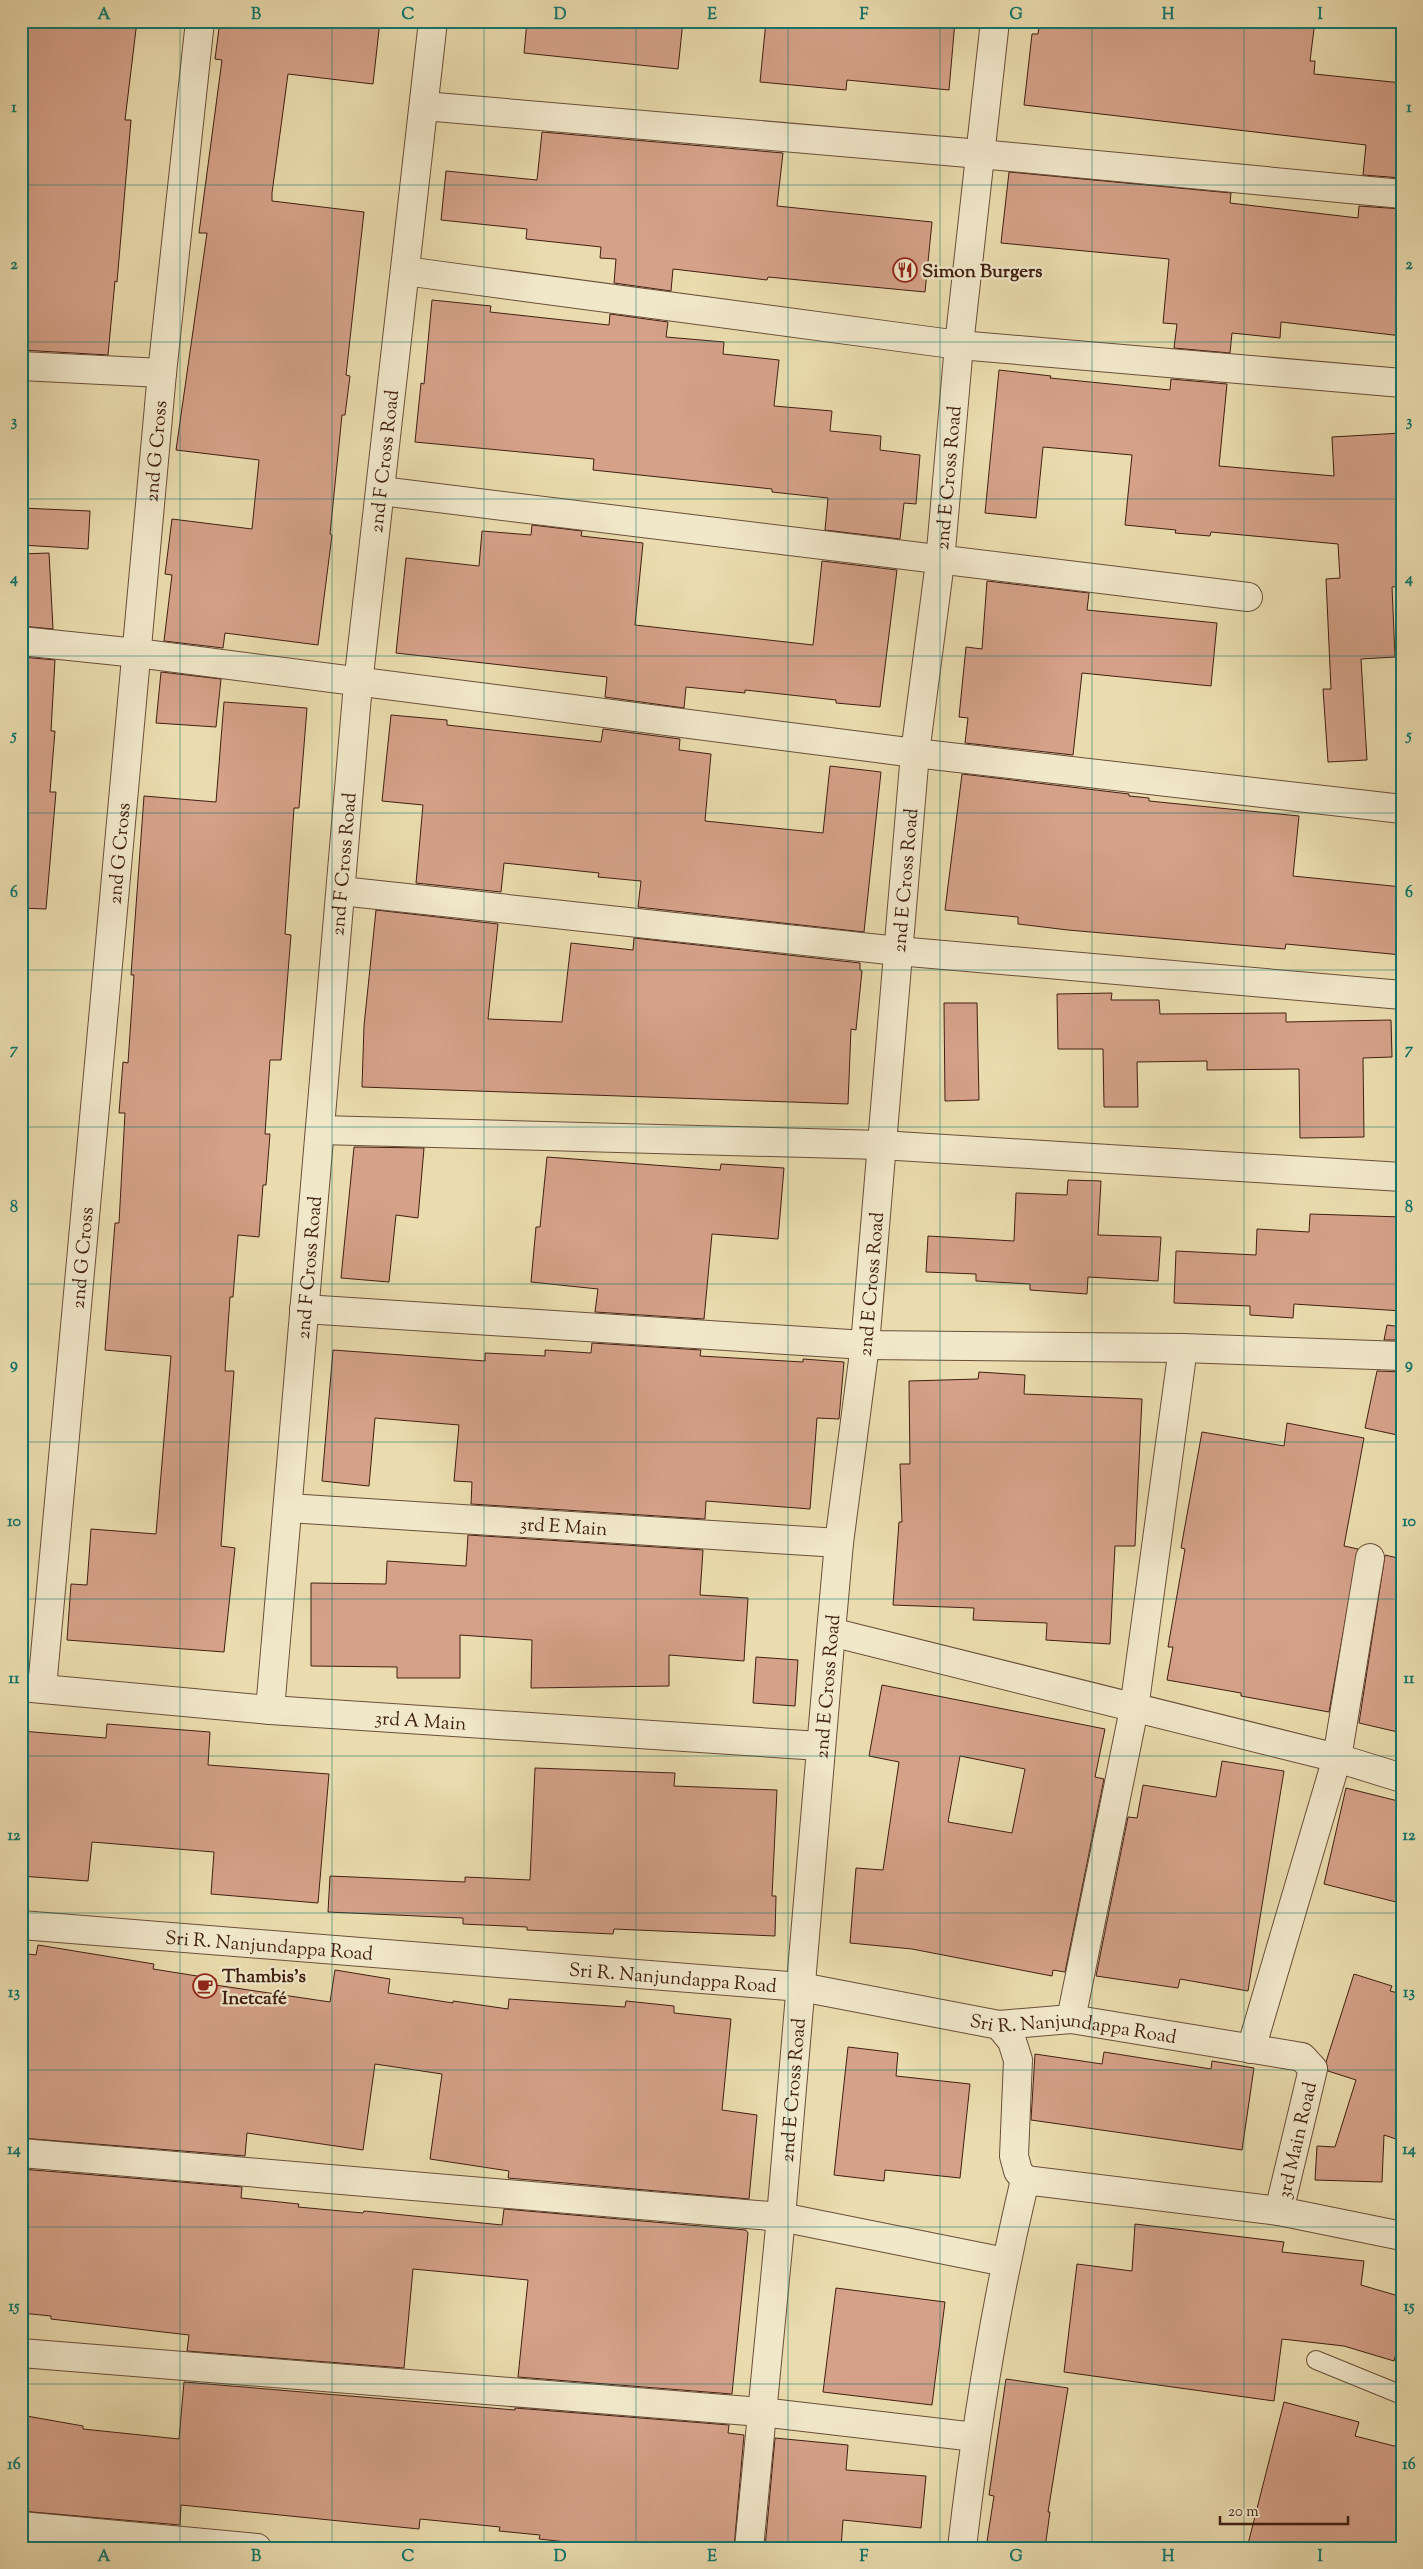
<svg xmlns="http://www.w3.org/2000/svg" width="1423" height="2569" font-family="'Sorts Mill Goudy',serif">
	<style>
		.building { fill: #d5a189; stroke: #411f12; fill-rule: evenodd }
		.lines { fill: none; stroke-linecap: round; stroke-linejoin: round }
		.service-casing { stroke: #6b4e39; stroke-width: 20 }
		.minor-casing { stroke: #6b4e39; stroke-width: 30 }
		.service { stroke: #f1e8ca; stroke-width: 18 }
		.minor { stroke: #f1e8ca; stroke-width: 28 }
		.grid { fill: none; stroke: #0f766e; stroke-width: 1; stroke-opacity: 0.55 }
		.labels { text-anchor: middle; stroke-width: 4.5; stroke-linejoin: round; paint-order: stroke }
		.poi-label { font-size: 19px; font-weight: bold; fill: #411f12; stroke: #f1e8ca; text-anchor: start }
		.street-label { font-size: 19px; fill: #411f12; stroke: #f1e8ca }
		.neatline { fill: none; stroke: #0f766e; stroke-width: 2 }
		.grid-label { font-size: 16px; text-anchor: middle; font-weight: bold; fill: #0f766e }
	</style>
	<rect width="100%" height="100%" fill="#eadcae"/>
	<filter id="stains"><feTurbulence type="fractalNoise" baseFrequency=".004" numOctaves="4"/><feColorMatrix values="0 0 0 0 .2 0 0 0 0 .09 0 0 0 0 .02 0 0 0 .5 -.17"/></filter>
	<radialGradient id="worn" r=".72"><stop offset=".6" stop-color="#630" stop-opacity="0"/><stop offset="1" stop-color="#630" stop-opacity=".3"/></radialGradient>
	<!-- building -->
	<g class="building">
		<polygon points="21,21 137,21 125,120 131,120 117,282 115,281 108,355 21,350"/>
		<polygon points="220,21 380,21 373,84 288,74 272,193 272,201 364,212 346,375 350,376 345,415 342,415 330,534 332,535 318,645 225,633 223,648 164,641 172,575 165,574 172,519 252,529 259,460 176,450 207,233 199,233 222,60 215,59"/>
		<polygon points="527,21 683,21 678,69 524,53"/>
		<polygon points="766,21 955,21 949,90 847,80 846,90 760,82"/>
		<polygon points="1040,21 1315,21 1310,61 1315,61 1314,74 1402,83 1402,178 1363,175 1366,145 1024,105 1032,34 1038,34"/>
		<polygon points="542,132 783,153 777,206 932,222 925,292 768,277 767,280 673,269 671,291 614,283 616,259 600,258 601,247 526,239 527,229 441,220 446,171 537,180"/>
		<polygon points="1009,172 1231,193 1230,203 1358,218 1359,206 1402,209 1402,336 1281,322 1280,338 1232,333 1230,353 1174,348 1177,324 1163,323 1169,259 1001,243"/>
		<polygon points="432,300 491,306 490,312 609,325 610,314 668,322 666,337 724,342 723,354 779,360 774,406 832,411 830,431 881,436 880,450 920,455 916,504 904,503 900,539 825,530 828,498 772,492 772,489 593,470 594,459 415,442 421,383 424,384"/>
		<polygon points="999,370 1051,376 1050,378 1170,390 1171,379 1227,384 1219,466 1334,476 1332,437 1402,433 1402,586 1392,587 1395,657 1361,659 1367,760 1328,762 1323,689 1331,689 1326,579 1340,578 1338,544 1211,532 1210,536 1175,533 1176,530 1125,525 1132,455 1043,447 1036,518 985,513"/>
		<polygon points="21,508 90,511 88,549 21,545"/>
		<polygon points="532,525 582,531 581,536 643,543 635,625 813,645 822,561 897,570 880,707 836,703 836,700 745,690 745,693 686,687 684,708 605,697 607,677 396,653 406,558 479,566 482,531 531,535"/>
		<polygon points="49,553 53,629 21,626 21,554"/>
		<polygon points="987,581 1089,593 1087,610 1217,623 1211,686 1082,673 1073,755 965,743 968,718 959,717 966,647 982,649"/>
		<polygon points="21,657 55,660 51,731 55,731 50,792 56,792 46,909 21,908"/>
		<polygon points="161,672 221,679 216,727 156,723"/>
		<polygon points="224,702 307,708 299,808 294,808 285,934 291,935 281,1060 270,1060 265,1134 270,1134 266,1185 263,1185 259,1237 238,1235 233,1297 230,1297 225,1371 234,1371 221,1546 235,1548 224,1652 67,1640 71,1584 87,1585 91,1529 156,1534 171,1356 105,1350 115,1223 119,1223 125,1113 119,1113 123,1062 128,1063 134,975 131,975 144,796 216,802"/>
		<polygon points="391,715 447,720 447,725 601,742 603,729 680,739 679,750 711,754 705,821 823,833 830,766 881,772 864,932 638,907 641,881 598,877 599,873 504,863 501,892 416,883 423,805 382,801"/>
		<polygon points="962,774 1129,794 1129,796 1149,798 1149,801 1299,816 1293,876 1402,887 1402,955 1286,944 1285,949 1068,930 1018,924 1018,917 945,910"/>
		<polygon points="376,910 498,924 488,1019 562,1022 571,943 633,950 634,938 860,963 860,970 862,971 856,1030 851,1029 848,1104 362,1087 364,1026"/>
		<polygon points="1112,993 1111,1000 1159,1000 1160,1014 1286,1013 1286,1022 1391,1020 1392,1057 1363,1058 1364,1137 1300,1138 1299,1069 1207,1070 1207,1061 1137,1062 1138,1107 1104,1107 1103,1049 1058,1049 1057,994"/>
		<polygon points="944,1003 977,1003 979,1100 945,1101"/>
		<polygon points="354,1147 424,1148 418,1218 396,1215 389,1282 341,1278"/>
		<polygon points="547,1157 720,1170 721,1164 784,1168 778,1239 712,1234 704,1319 595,1312 598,1289 531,1282 536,1227 540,1227"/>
		<polygon points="1068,1180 1101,1181 1098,1235 1161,1237 1158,1281 1088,1277 1087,1294 1030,1290 1030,1284 976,1281 976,1274 926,1272 928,1236 1014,1241 1016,1193 1067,1195"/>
		<polygon points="1310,1214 1402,1217 1402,1311 1294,1304 1293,1318 1250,1315 1250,1306 1174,1303 1176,1251 1256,1255 1257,1229 1309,1232"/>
		<polygon points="1387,1325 1402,1327 1402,1340 1384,1340"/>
		<polygon points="592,1343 701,1350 700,1356 803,1362 803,1359 844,1362 839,1419 817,1418 810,1509 706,1501 705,1519 471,1504 472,1482 454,1481 459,1425 375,1418 369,1486 322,1481 333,1350 485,1361 485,1353 545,1356 545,1350 591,1353"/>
		<polygon points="1377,1371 1402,1372 1402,1436 1365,1428"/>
		<polygon points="979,1372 1025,1375 1024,1394 1142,1399 1135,1546 1115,1546 1110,1644 1046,1640 1047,1623 973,1620 974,1608 893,1605 899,1522 902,1522 900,1464 910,1464 909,1381 978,1379"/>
		<polygon points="1287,1423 1364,1438 1344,1546 1358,1549 1329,1712 1241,1696 1241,1693 1167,1680 1173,1647 1168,1647 1185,1549 1181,1548 1202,1432 1284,1446"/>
		<polygon points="468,1535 703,1550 700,1595 748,1598 744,1661 669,1655 669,1686 531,1688 532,1640 460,1635 460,1678 397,1678 397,1667 311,1666 311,1583 386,1584 387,1561 466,1566"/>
		<polygon points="1385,1555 1402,1559 1402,1733 1359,1723"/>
		<polygon points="756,1657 798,1660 795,1706 753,1703"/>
		<path d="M882,1685l223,44 -10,48 9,2 -39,193 -12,-2 -1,6 -140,-27 -62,-6 6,-75 27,2 16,-108 -30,-6zM960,1756l65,13 -13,64 -64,-11z"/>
		<polygon points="107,1724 210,1732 208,1765 329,1774 318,1903 211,1894 214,1852 92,1842 88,1881 21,1876 21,1731 106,1738"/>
		<polygon points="1222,1761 1284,1771 1248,1991 1180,1979 1178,1988 1096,1976 1128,1817 1137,1818 1143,1785 1216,1797"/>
		<polygon points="535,1768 675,1773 674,1786 777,1790 772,1896 776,1896 775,1936 614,1929 613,1934 527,1930 527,1927 463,1924 463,1918 328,1912 330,1876 465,1882 465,1877 530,1880"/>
		<polygon points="1346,1788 1402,1802 1402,1878 1396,1902 1324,1884"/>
		<polygon points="38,1945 154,1964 153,1969 216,1979 215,1985 330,2002 335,1970 390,1979 388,1993 453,2003 453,2001 508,2009 509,1999 625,2007 626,2001 674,2006 674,2013 731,2019 722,2110 757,2115 749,2199 508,2178 509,2171 430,2159 442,2074 375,2064 363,2150 247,2133 245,2156 21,2138 21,1953 36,1955"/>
		<polygon points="1354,1974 1392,1986 1390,1991 1402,1994 1402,2141 1384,2135 1382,2182 1315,2180 1317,2146 1335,2147 1356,2080 1328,2071 1326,2062"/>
		<polygon points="848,2047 898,2053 896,2076 970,2084 960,2178 885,2170 884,2181 834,2175"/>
		<polygon points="1104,2052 1211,2069 1212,2061 1254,2068 1242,2150 1031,2120 1035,2054 1102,2064"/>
		<polygon points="21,2169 242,2187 241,2198 299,2204 298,2207 363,2213 364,2211 502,2225 504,2209 746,2230 748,2233 732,2394 518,2377 528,2280 413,2269 404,2368 187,2351 189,2335 51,2319 51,2316 21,2313"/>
		<polygon points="1135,2224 1284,2242 1282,2252 1364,2261 1361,2285 1402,2297 1402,2332 1394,2361 1344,2346 1282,2339 1274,2401 1064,2372 1077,2264 1132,2271"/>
		<polygon points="836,2288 945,2302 932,2405 823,2392"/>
		<polygon points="1006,2379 1068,2388 1048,2512 1050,2512 1045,2548 986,2548 994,2496 989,2495"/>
		<polygon points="184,2382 515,2410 515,2408 729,2425 728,2433 744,2435 734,2548 622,2548 539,2539 540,2535 499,2531 500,2527 420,2519 419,2529 181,2505 180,2525 21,2511 21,2415 83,2426 83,2429 179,2439"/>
		<polygon points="1284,2402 1359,2422 1355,2436 1402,2448 1402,2548 1247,2548"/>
		<polygon points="775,2438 848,2445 846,2470 926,2476 921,2528 843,2520 841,2548 765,2548"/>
		<polygon points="21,2542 86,2548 21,2548"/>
	</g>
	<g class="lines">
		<!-- service casing -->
		<g class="service-casing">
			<polyline id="service" points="1316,2360 1402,2395"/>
		</g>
		<!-- minor casing -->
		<g class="minor-casing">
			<g id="minor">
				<polyline points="424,106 980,154 1402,194"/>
				<polyline points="405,271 959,345 1402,383"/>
				<polyline points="21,366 162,373"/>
				<polyline points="381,491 1248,597"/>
				<polyline points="21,641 137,653 915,753 1402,809"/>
				<polyline points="341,891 898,951 1402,995"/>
				<polyline points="320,1130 881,1145 1402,1177"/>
				<polyline points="304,1309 865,1345 1183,1348 1402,1356"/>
				<path id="s1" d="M288,1508l551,35"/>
				<polyline points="831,1632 1337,1758 1402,1778"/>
				<path id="s2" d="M21,1687l249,23 550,36"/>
				<path id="s3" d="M42,1688l120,-1315 38,-352"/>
				<path id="s4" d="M270,1710l88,-1026 75,-663"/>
				<path id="s5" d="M21,1925l780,62 198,38 72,-6 231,38 11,12 -34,142"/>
				<polyline points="1071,2019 1134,1709 1183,1348"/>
				<polyline points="999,2025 1012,2041 1018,2060 1014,2156 1018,2171 1025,2180 1279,2211 1402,2236"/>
				<polyline points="1251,2049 1337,1758 1370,1558"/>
				<polyline points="21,2153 781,2217 1005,2262"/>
				<polyline points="21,2353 761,2412 975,2437"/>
				<polyline points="21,2526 257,2548"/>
				<path id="s6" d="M749,2548l32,-331 50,-585 8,-89 26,-198 50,-592 25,-191 19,-217 36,-324"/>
				<path d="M962,2548c14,-124 34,-247 63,-368"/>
			</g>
		</g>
		<!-- service -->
		<use href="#service" class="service"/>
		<!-- minor -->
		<use href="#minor" class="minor"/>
	</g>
	<!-- grid -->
	<path class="grid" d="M180,21v2527M332,21v2527M484,21v2527M636,21v2527M788,21v2527M940,21v2527M1092,21v2527M1244,21v2527M21,185h1381M21,342h1381M21,499h1381M21,656h1381M21,813h1381M21,970h1381M21,1127h1381M21,1284h1381M21,1442h1381M21,1599h1381M21,1756h1381M21,1913h1381M21,2070h1381M21,2227h1381M21,2384h1381"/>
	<!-- icons -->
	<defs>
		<g id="restaurant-ring" transform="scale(1.25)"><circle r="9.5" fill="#f1e8ca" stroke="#8f2418" stroke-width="1.5"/><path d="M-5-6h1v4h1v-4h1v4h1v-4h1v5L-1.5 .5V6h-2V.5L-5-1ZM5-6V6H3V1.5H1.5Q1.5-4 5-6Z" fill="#8f2418"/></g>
		<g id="cafe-ring" transform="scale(1.25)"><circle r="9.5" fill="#f1e8ca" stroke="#8f2418" stroke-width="1.5"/><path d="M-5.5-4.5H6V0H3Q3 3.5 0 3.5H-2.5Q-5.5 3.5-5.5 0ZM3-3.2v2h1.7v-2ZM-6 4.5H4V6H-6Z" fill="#8f2418"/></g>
	</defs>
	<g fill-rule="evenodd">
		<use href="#restaurant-ring" x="905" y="270"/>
		<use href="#cafe-ring" x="205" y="1986"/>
	</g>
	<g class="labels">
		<!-- poi labels -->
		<g class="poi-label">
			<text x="922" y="277">Simon Burgers</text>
			<text x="222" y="1982">Thambis's<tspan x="222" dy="22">Inetcafé</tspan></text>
		</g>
		<!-- street labels -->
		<g class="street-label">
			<text dy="7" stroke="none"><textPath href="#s3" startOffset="1242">2nd G Cross</textPath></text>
			<text dy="7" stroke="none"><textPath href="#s4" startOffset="1254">2nd F Cross Road</textPath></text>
			<text dy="7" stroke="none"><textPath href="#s6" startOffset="2080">2nd E Cross Road</textPath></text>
			<text dy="7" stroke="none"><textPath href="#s3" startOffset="838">2nd G Cross</textPath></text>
			<text dy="7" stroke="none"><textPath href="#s4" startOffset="849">2nd F Cross Road</textPath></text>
			<text dy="7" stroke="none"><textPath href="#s6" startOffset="1675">2nd E Cross Road</textPath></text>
			<text dy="7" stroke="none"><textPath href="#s3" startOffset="432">2nd G Cross</textPath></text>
			<text dy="7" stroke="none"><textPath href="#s4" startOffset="444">2nd F Cross Road</textPath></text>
			<text dy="7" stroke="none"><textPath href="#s6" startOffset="1270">2nd E Cross Road</textPath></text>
			<text dy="7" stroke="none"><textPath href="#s1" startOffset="276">3rd E Main</textPath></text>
			<text dy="7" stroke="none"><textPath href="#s6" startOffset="865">2nd E Cross Road</textPath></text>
			<text dy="7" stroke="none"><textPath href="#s2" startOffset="401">3rd A Main</textPath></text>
			<text dy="7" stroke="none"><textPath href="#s5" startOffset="249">Sri R. Nanjundappa Road</textPath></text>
			<text dy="7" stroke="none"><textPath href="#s5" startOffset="654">Sri R. Nanjundappa Road</textPath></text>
			<text dy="7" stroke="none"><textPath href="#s5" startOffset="1059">Sri R. Nanjundappa Road</textPath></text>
			<text dy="7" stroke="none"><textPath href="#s6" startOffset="460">2nd E Cross Road</textPath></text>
			<text transform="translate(1296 2140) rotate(-77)" y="7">3rd Main Road</text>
		</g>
	</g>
	<!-- margin -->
	<rect width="1423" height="2569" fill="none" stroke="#eadcae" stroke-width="55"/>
	<!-- scale -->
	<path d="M1220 2516v8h128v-8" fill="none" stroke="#411f12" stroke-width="2.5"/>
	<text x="1228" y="2516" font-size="15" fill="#411f12" stroke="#f1e8ca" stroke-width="4" paint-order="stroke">20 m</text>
	<rect x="28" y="28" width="1368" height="2514" class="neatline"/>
	<g class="grid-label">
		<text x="104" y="19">A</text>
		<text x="256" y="19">B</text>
		<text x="408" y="19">C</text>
		<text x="560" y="19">D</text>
		<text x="712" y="19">E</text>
		<text x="864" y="19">F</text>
		<text x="1016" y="19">G</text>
		<text x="1168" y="19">H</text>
		<text x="1320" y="19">I</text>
		<text x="14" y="112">1</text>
		<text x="1409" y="112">1</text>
		<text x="14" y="269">2</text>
		<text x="1409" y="269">2</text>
		<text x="14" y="426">3</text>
		<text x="1409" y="426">3</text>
		<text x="14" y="583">4</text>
		<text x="1409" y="583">4</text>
		<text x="14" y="740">5</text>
		<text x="1409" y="740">5</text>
		<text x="14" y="897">6</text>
		<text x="1409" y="897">6</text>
		<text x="14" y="1054">7</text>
		<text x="1409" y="1054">7</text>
		<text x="14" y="1212">8</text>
		<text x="1409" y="1212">8</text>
		<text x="14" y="1369">9</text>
		<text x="1409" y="1369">9</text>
		<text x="14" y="1526">10</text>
		<text x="1409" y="1526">10</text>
		<text x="14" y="1683">11</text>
		<text x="1409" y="1683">11</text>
		<text x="14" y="1840">12</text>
		<text x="1409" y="1840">12</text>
		<text x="14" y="1997">13</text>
		<text x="1409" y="1997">13</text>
		<text x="14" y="2154">14</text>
		<text x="1409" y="2154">14</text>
		<text x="14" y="2311">15</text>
		<text x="1409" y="2311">15</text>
		<text x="14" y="2469">16</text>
		<text x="1409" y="2469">16</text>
		<text x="104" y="2561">A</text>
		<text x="256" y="2561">B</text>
		<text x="408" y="2561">C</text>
		<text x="560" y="2561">D</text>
		<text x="712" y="2561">E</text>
		<text x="864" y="2561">F</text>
		<text x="1016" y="2561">G</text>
		<text x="1168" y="2561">H</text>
		<text x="1320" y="2561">I</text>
	</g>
	<rect width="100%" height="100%" filter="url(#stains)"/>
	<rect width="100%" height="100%" fill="url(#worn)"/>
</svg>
